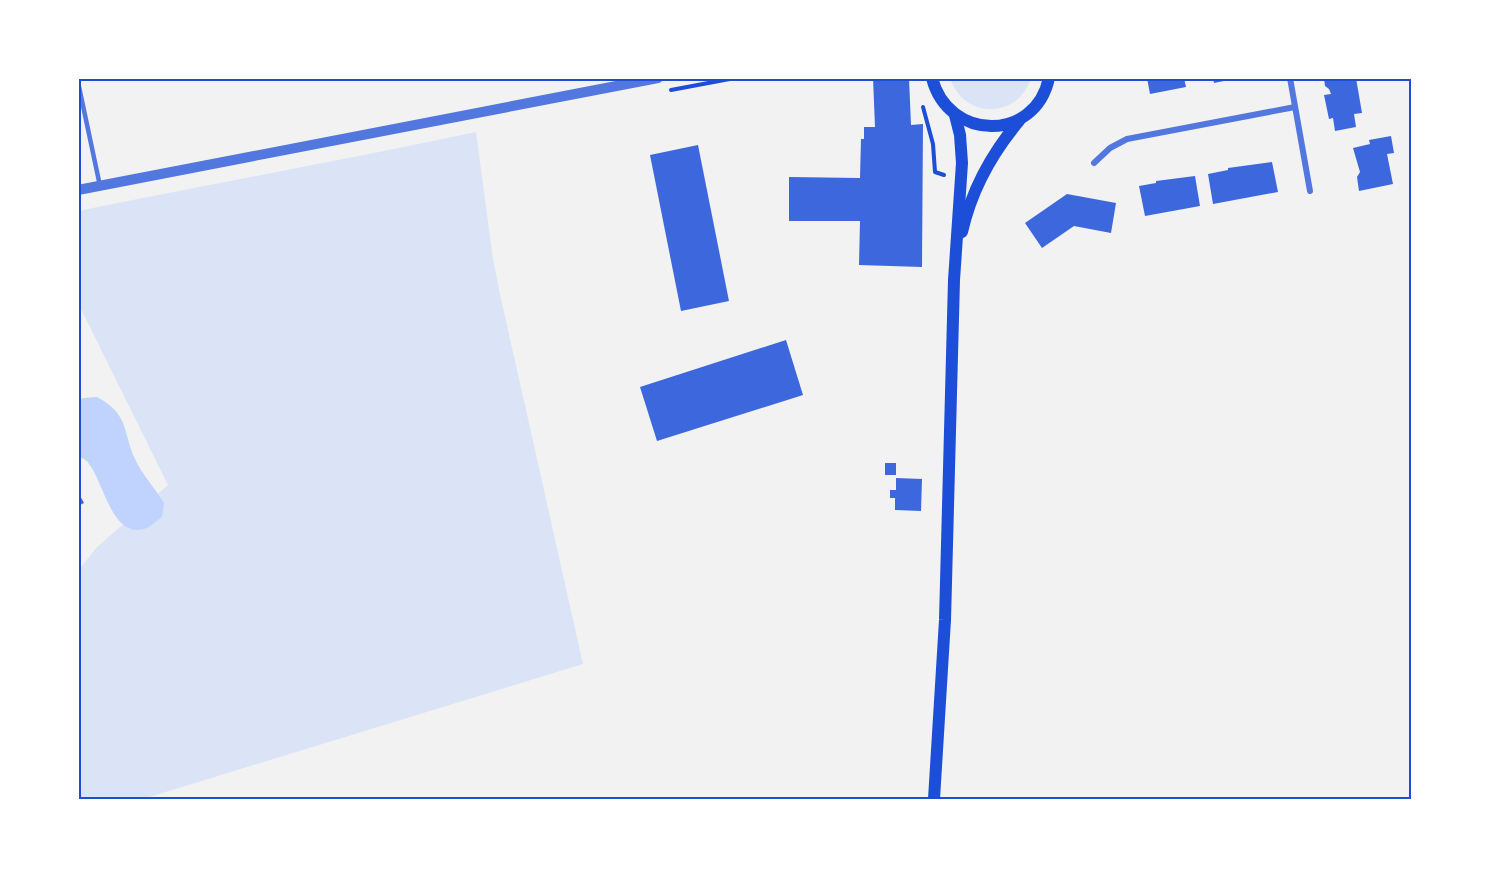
<svg xmlns="http://www.w3.org/2000/svg" width="1490" height="877" font-family="Montserrat,sans-serif">
	<style>
		.green { fill: #dbe4f7 }
		.water { fill: #bfd3fe }
		.building { fill: #3d67dc }
		.lines { fill: none; stroke-linecap: round; stroke-linejoin: round }
		.path { stroke: #1d4ed8; stroke-width: 4 }
		.service { stroke: #5277de; stroke-width: 4.5 }
		.minor { stroke: #5277de; stroke-width: 6 }
		.tertiary { stroke: #5277de; stroke-width: 10 }
		.secondary { stroke: #1d4ed8; stroke-width: 12 }
		.neatline { fill: none; stroke: #1d4ed8; stroke-width: 2 }
	</style>
	<rect width="100%" height="100%" fill="#f2f2f2"/>
	<!-- green -->
	<g class="green">
		<path d="M950,78h81c-13,42 -68,41 -81,0z"/>
		<path d="M476,132l17,127 7,35 83,370 -440,135h-65v-228l19,-24 71,-62 -90,-182v-92c133,-27 266,-51 398,-79z"/>
	</g>
	<!-- water -->
	<path class="water" d="M97,397c33,18 25,34 38,62 8,17 20,29 29,44l-2,14c-4,3 -10,8 -15,11 -35,13 -42,-44 -58,-64 -2,-4 -7,-6 -11,-8v-55l5,-3z"/>
	<!-- building -->
	<g class="building">
		<polygon points="873,78 909,78 911,125 923,124 922,267 859,265 860,221 789,221 789,177 860,178 861,139 864,139 864,127 875,127"/>
		<polygon points="1147,78 1184,78 1186,87 1150,94"/>
		<polygon points="1213,78 1228,78 1229,80 1214,83"/>
		<polygon points="1324,78 1356,78 1362,113 1354,114 1356,127 1335,131 1333,118 1329,119 1324,95 1331,94 1329,89 1325,86"/>
		<polygon points="1391,136 1394,153 1387,154 1393,184 1359,191 1357,177 1360,172 1353,148 1370,144 1369,140"/>
		<polygon points="698,145 729,301 681,311 650,155"/>
		<polygon points="1272,162 1278,192 1213,204 1208,174 1228,170 1228,168"/>
		<polygon points="1195,176 1200,206 1145,216 1139,186 1156,183 1156,181"/>
		<polygon points="1067,194 1116,203 1111,233 1074,226 1042,248 1025,223"/>
		<polygon points="786,340 803,395 657,441 640,387"/>
		<rect x="885" y="463" width="11" height="12"/>
		<polygon points="896,478 922,479 921,511 895,510 895,498 890,498 890,490 896,490"/>
		<polygon points="78,492 84,503 78,506"/>
	</g>
	<g class="lines">
		<!-- path -->
		<g class="path">
			<polyline points="671,90 735,78"/>
			<polyline points="923,107 933,144 935,172 944,175"/>
		</g>
		<!-- service -->
		<polyline class="service" points="78,82 100,186"/>
		<!-- minor -->
		<g class="minor">
			<polyline points="1290,78 1310,191"/>
			<polyline points="1094,163 1110,148 1127,139 1295,107"/>
		</g>
		<!-- tertiary -->
		<polyline class="tertiary" points="78,190 658,78"/>
		<!-- secondary -->
		<g class="secondary">
			<path d="M932,78c16,63 103,65 117,0"/>
			<path d="M962,232c9,-40 30,-79 57,-111"/>
			<polyline points="934,799 945,620 954,280 962,163 960,135 955,115"/>
		</g>
	</g>
	<!-- border -->
	<rect width="1490" height="877" fill="none" stroke="#ffffff" stroke-width="159"/>
	<rect x="80" y="80" width="1330" height="718" class="neatline"/>
</svg>
